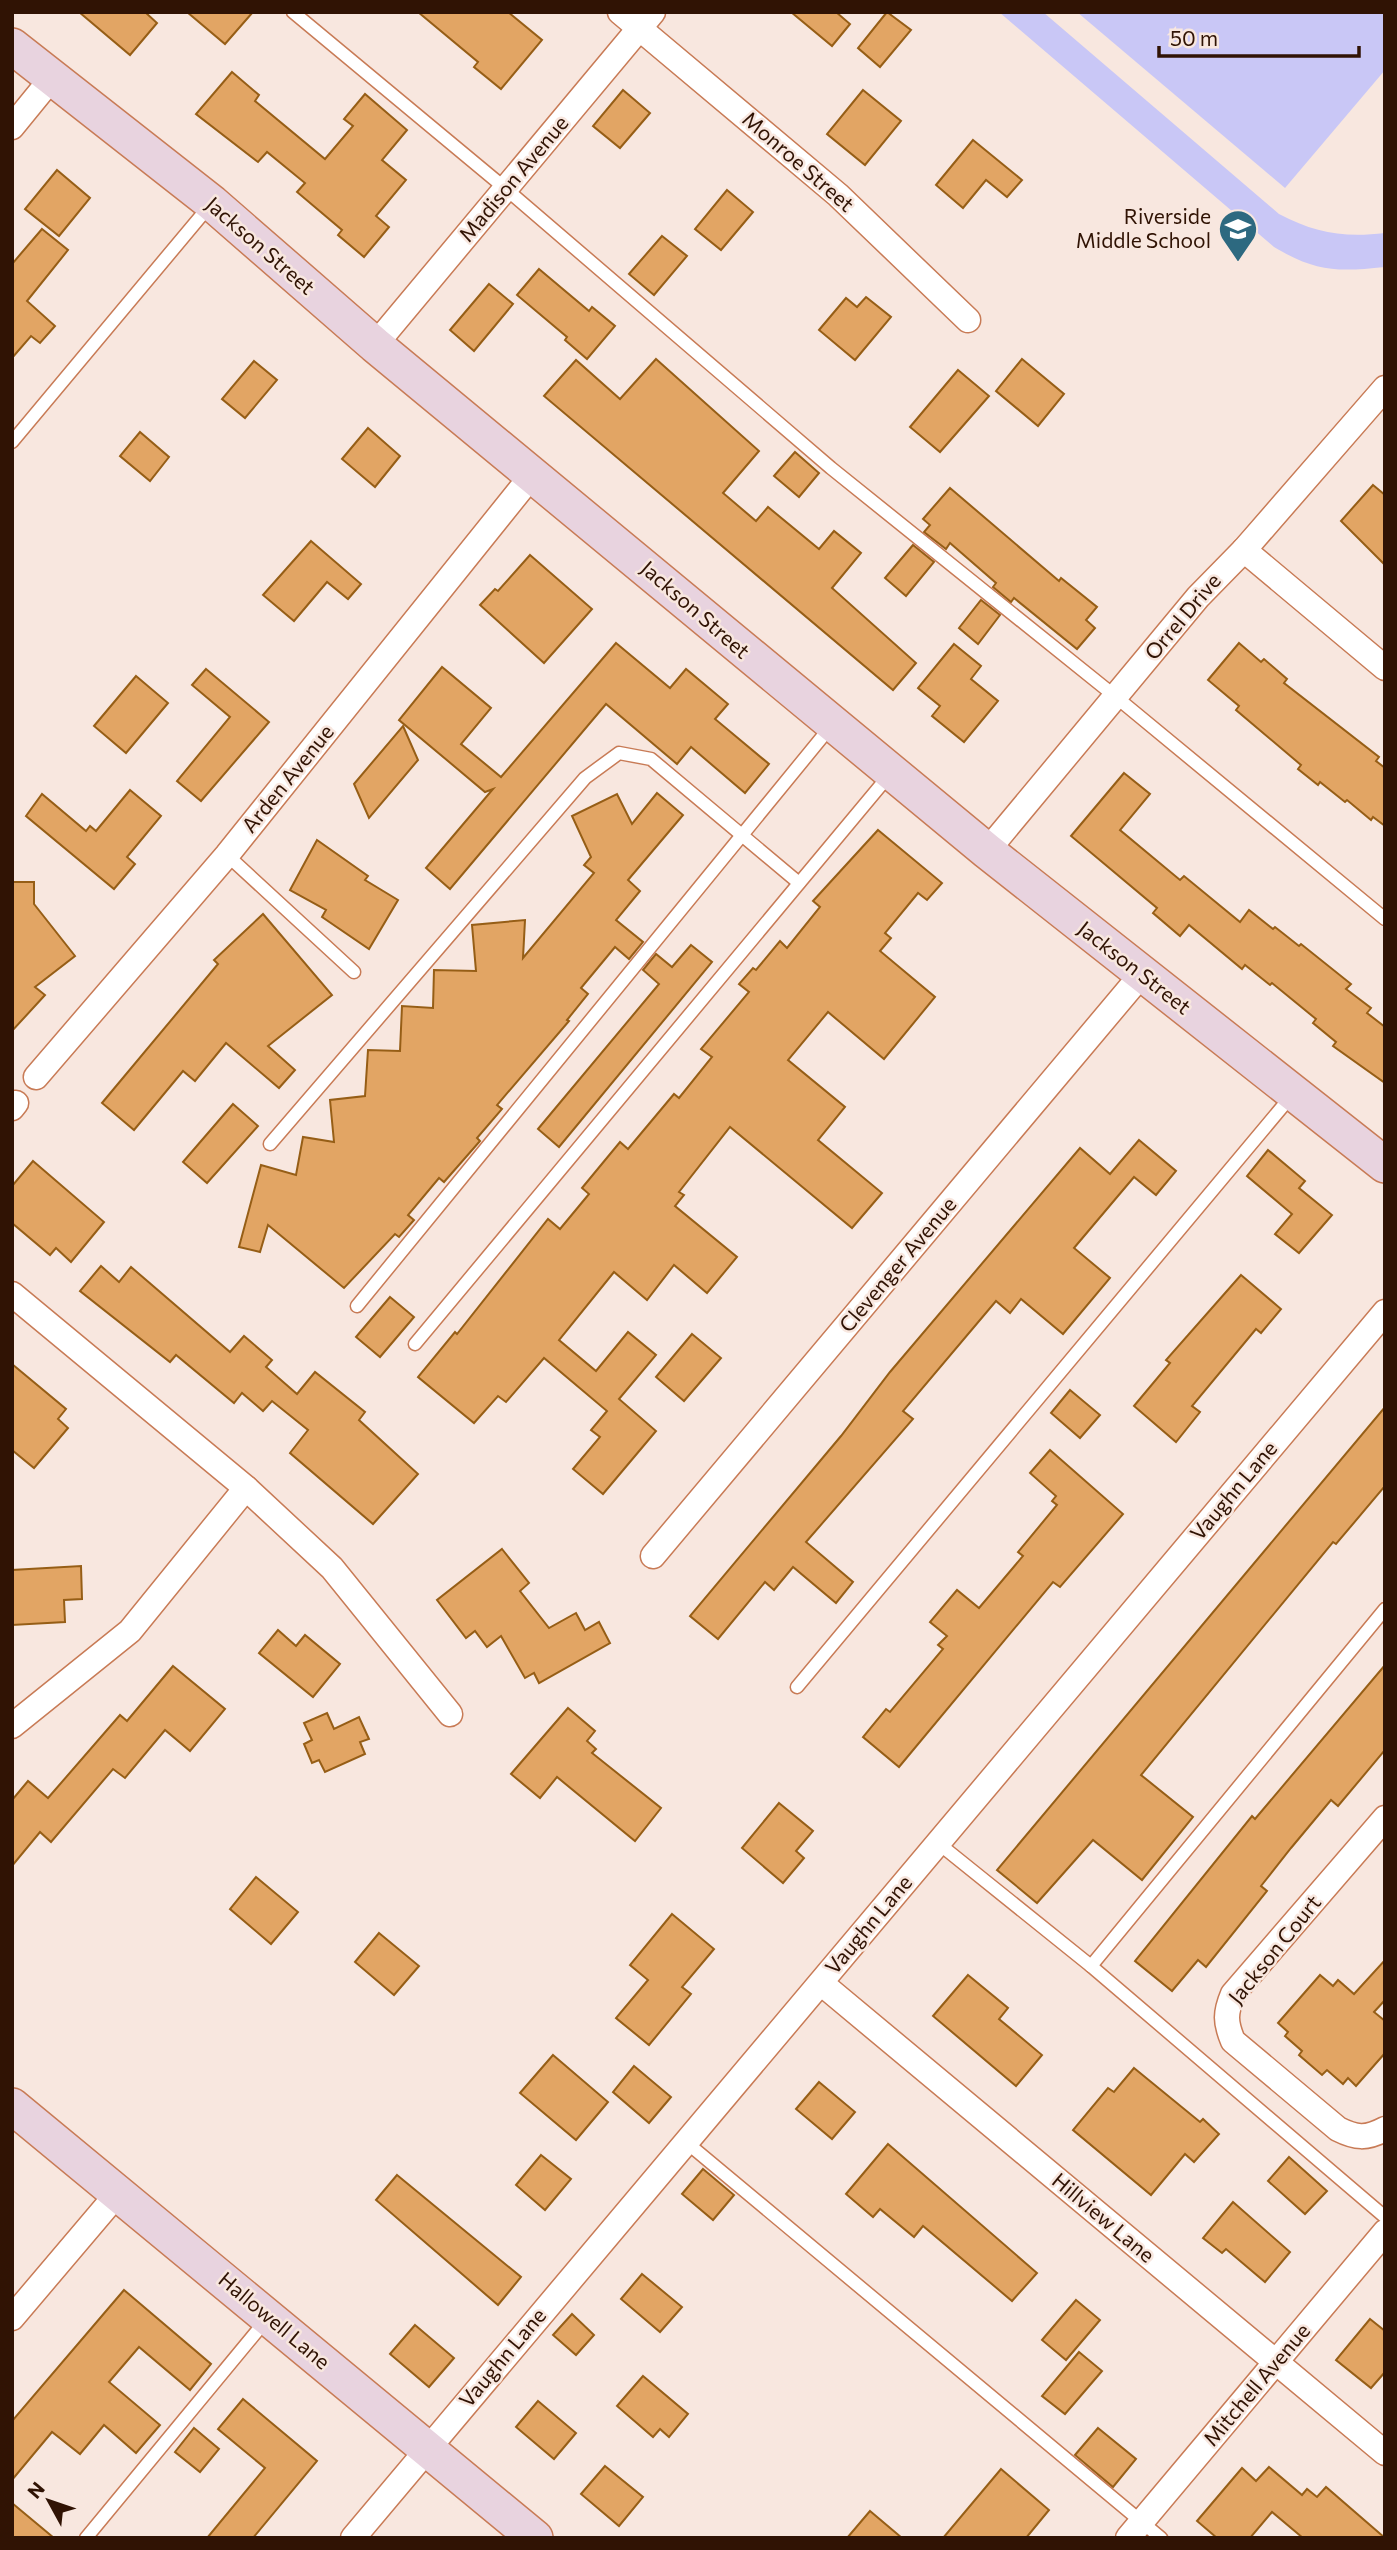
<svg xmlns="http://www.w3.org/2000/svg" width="1397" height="2550" font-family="Commissioner,sans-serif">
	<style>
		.green { fill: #c9c7f6 }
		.building { fill: #e2a564; stroke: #965e16; stroke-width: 2 }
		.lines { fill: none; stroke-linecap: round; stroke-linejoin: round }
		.lane-casing { stroke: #c87b56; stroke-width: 15 }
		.street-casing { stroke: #c87b56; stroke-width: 27 }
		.secondary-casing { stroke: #c87b56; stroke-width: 38 }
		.lane { stroke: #fff; stroke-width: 12 }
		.street { stroke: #fff; stroke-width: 24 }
		.secondary { stroke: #e8d3df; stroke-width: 35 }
		.labels { text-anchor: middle; stroke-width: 5; stroke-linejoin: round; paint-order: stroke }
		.street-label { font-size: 21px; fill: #301304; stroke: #f8e7df }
		.poi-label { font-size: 21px; fill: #301304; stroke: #f8e7df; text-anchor: end }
	</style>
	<rect width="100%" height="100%" fill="#f8e7df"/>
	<!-- green -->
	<g class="green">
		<path d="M999,12h44l236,202c36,19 65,24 106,19v34c-48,5 -69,5 -111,-20z"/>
		<polygon points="1077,12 1385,12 1385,70 1285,188"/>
	</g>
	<!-- building -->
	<g class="building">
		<polygon points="79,12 145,12 157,23 130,55"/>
		<polygon points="187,12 253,12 225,44"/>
		<polygon points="418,12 508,12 542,40 501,89 474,67 478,62"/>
		<polygon points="791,12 836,12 850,24 832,46"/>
		<polygon points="887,12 911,30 880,67 858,48"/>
		<polygon points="232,72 259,95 255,101 325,159 353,126 344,119 365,94 407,130 382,160 406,180 376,216 389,227 364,257 338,235 342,230 297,192 305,183 267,152 258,162 196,114"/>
		<polygon points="623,90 650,113 620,148 593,126"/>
		<polygon points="863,90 901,121 865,165 827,134"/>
		<polygon points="973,140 1022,180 1007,197 986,180 963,208 936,185"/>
		<polygon points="57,170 90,198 59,236 25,209"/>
		<polygon points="727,190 753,212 721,250 695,229"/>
		<polygon points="42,229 68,250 27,301 55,326 40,343 31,336 12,358 12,264"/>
		<polygon points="662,236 687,256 654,295 629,274"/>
		<polygon points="539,269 589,311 592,307 615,326 587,359 565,340 567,337 517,295"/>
		<polygon points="489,284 513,304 474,351 450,330"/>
		<polygon points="866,297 891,317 855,360 819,330 846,298 857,307"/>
		<polygon points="656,359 759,451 723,493 756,521 768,507 819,549 834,531 861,553 832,588 916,663 893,690 544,396 576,360 620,399"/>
		<polygon points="1022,359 1064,394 1038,426 996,391"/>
		<polygon points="254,361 277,380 245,418 222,399"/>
		<polygon points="958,370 989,396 940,452 910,427"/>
		<polygon points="368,428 400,456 375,487 342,459"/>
		<polygon points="140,432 169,457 150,481 120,456"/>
		<polygon points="795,452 819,473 799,497 774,476"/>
		<polygon points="1373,485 1385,495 1385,565 1341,521"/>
		<polygon points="950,488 1059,581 1061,578 1097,607 1086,620 1095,628 1077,649 1014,598 1011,602 993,587 996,583 950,543 946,549 924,532 930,525 923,519"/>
		<polygon points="311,541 361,584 348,599 327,582 294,621 263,595"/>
		<polygon points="913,545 934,562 906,596 885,578"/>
		<polygon points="530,555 592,609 544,663 480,605 495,589 498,591"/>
		<polygon points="981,600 1000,615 978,644 959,628"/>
		<polygon points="616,643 670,688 686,669 728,704 715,719 769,764 745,793 691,747 677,764 606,704 450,889 426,868 493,789 485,792 399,720 442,667 491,708 461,744 501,777"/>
		<polygon points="1239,643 1261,662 1264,659 1287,679 1284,683 1379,757 1376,761 1385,768 1385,826 1373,817 1371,820 1347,800 1345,802 1320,782 1318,785 1298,769 1301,765 1236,710 1239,706 1208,680"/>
		<polygon points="954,644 981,666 971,679 998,701 964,742 932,716 940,706 918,688"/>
		<polygon points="206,669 269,722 201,801 177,781 230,717 192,685"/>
		<polygon points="136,676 168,703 126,753 94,726"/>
		<polygon points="403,726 418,760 369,818 354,784"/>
		<polygon points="1124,773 1150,794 1120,830 1180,880 1184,876 1240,922 1249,910 1273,929 1275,927 1299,946 1301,944 1351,984 1346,989 1371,1008 1367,1013 1385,1027 1385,1083 1333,1046 1336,1042 1313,1023 1316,1019 1272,983 1270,985 1245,965 1242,969 1189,925 1180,936 1153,913 1157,908 1071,836"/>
		<polygon points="130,790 161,816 127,857 135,864 114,889 26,816 42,794 86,831 90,826 96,831"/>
		<polygon points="657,793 683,815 628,880 640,891 616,920 643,942 629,959 615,947 581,988 588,994 567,1020 569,1021 497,1105 502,1109 477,1138 480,1141 444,1182 439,1178 408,1215 414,1220 399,1237 395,1234 344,1288 268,1225 260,1252 239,1247 261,1165 296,1175 303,1137 334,1142 330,1100 365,1096 368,1050 400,1051 402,1006 433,1008 434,970 476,971 472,925 525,920 523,958 594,873 584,865 591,857 572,816 617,794 632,824"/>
		<polygon points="878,830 942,883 927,900 918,893 885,933 891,938 880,951 935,997 884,1059 828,1012 788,1060 845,1107 818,1140 882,1193 852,1228 730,1127 679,1192 684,1195 675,1206 737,1257 707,1293 674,1265 647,1300 614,1272 559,1340 596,1371 628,1332 656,1355 619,1399 656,1431 603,1494 573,1469 600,1437 591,1430 607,1411 544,1358 506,1402 498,1396 474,1423 418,1377 455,1332 457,1334 548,1219 560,1229 589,1194 582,1188 620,1142 628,1149 674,1094 679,1098 712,1057 701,1049 749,992 739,984 753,968 756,970 780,941 787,948 820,907 813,901"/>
		<polygon points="317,840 368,876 365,880 398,900 369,949 322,917 326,910 290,890"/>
		<polygon points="12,882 34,882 34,904 75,956 35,987 45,995 12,1031"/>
		<polygon points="263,914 332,995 268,1046 295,1070 279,1088 226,1043 195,1081 183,1071 134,1130 102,1103 218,964 214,960"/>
		<polygon points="691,945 712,962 559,1147 538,1129 659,984 643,970 656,954 672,967"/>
		<polygon points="233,1104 258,1126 207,1183 183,1162"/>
		<polygon points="1139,1140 1176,1171 1156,1195 1134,1177 1074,1248 1110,1278 1063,1334 1021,1299 1010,1313 996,1301 903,1411 913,1419 806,1542 853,1582 836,1603 793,1567 774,1590 765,1582 718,1639 690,1616 841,1436 890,1372 1080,1148 1110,1174"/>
		<polygon points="1268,1150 1305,1181 1299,1188 1332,1215 1299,1253 1275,1234 1292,1214 1247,1176"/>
		<polygon points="33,1161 104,1222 71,1262 56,1248 50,1255 12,1223 12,1186"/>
		<polygon points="101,1266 119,1282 131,1267 230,1352 244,1336 272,1360 266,1367 297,1394 315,1372 365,1412 359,1420 418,1474 373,1524 290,1453 308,1430 272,1401 263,1411 242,1393 234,1403 176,1355 170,1362 80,1291"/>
		<polygon points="1241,1275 1281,1309 1261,1333 1256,1329 1192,1406 1200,1412 1176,1442 1134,1406 1170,1363 1166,1360"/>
		<polygon points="390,1297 414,1317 380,1357 356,1337"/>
		<polygon points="692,1334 721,1358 684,1401 656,1377"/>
		<polygon points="12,1364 66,1409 58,1419 68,1428 34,1468 12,1450"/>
		<polygon points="1070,1390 1100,1415 1080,1438 1051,1413"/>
		<polygon points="1385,1407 1385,1486 1336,1544 1333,1542 1141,1775 1193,1817 1142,1880 1093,1840 1037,1903 997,1870"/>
		<polygon points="1050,1450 1123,1514 1060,1587 1053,1582 899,1767 863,1737 886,1709 890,1712 943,1649 938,1645 947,1636 930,1622 957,1590 979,1608 1023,1556 1018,1552 1057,1505 1052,1501 1056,1496 1030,1473"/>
		<polygon points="502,1549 529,1583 520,1591 549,1628 576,1613 585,1630 599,1622 610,1643 539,1683 534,1673 525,1678 501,1636 487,1647 475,1631 466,1638 437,1600"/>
		<polygon points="81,1566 82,1599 64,1600 65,1622 12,1625 12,1570"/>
		<polygon points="278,1630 296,1646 305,1635 340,1664 313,1697 259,1653"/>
		<polygon points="1385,1665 1385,1750 1338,1806 1331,1800 1291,1848 1261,1886 1267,1891 1206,1967 1198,1960 1172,1991 1135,1961 1252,1816 1255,1819"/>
		<polygon points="173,1666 225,1709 190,1751 165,1730 125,1778 113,1769 51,1842 40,1832 12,1866 12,1800 28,1781 48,1798 120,1715 127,1721"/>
		<polygon points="568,1708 595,1731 587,1741 596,1749 592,1753 661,1808 635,1841 557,1777 540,1798 511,1774"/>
		<polygon points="327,1713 334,1729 359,1717 369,1739 360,1742 365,1754 325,1772 319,1760 312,1763 304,1744 312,1740 304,1723"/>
		<polygon points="779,1803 813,1831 796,1851 804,1858 783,1883 742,1848"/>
		<polygon points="256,1877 298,1912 271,1944 230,1909"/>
		<polygon points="672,1914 714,1949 682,1987 691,1994 649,2045 616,2018 648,1980 630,1965"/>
		<polygon points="379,1933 419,1966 394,1995 355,1962"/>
		<polygon points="1385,1960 1385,2000 1374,2012 1385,2021 1385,2053 1356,2086 1348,2078 1343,2084 1327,2070 1322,2075 1299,2055 1302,2051 1285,2036 1288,2032 1278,2023 1320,1975 1333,1986 1338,1980 1354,1994"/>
		<polygon points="968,1975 1008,2008 999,2019 1042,2055 1016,2086 933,2016"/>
		<polygon points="553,2055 608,2102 576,2140 520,2093"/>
		<polygon points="634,2066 671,2097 649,2123 613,2092"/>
		<polygon points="1134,2068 1200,2122 1203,2119 1219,2134 1194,2162 1185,2154 1151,2195 1073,2130 1108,2088 1114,2092"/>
		<polygon points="819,2082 855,2112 832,2139 796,2109"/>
		<polygon points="888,2144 1037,2273 1012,2301 923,2226 914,2237 880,2209 873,2217 846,2194"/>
		<polygon points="541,2155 571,2179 545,2210 516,2185"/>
		<polygon points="1289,2157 1327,2191 1305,2214 1268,2181"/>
		<polygon points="703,2169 734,2195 713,2220 682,2194"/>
		<polygon points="397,2175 521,2277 498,2305 376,2200"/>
		<polygon points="1233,2202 1290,2252 1265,2282 1226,2249 1222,2253 1203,2238"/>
		<polygon points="642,2274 682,2307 660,2332 621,2299"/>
		<polygon points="124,2290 211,2364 190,2390 139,2347 109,2382 160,2425 136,2453 104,2425 80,2454 52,2432 12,2480 12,2421"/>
		<polygon points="1076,2300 1100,2320 1066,2360 1042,2340"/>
		<polygon points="572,2314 594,2335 576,2355 553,2335"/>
		<polygon points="1370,2319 1385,2331 1385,2372 1371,2388 1336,2360"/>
		<polygon points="415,2325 454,2358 429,2387 390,2354"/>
		<polygon points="1079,2352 1102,2371 1065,2414 1042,2396"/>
		<polygon points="643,2376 688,2414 669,2437 660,2429 653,2437 617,2406"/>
		<polygon points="243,2399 317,2461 253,2538 207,2538 265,2468 218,2429"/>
		<polygon points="538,2401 576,2433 554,2459 516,2427"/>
		<polygon points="194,2428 219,2449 200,2472 175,2452"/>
		<polygon points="1098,2428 1136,2459 1113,2487 1075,2455"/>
		<polygon points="605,2466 643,2497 619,2526 581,2494"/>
		<polygon points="1269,2467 1302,2495 1307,2489 1317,2497 1326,2487 1385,2538 1303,2538 1272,2512 1250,2538 1217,2538 1197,2521 1242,2468 1256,2481"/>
		<polygon points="1001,2469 1049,2510 1026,2538 943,2538"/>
		<polygon points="12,2503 54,2538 12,2538"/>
		<polygon points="870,2511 902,2538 847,2538"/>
	</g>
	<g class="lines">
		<!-- lane casing -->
		<g class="lane-casing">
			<g id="lane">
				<polyline points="293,12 506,189 831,468 1116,697 1385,919"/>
				<polyline points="12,442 211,204"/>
				<polyline points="227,855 354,972"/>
				<polyline points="270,1144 585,778 619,753 651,759 799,883"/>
				<polyline points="357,1306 832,725"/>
				<polyline points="415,1344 891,773"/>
				<polyline points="797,1687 1293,1094"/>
				<polyline points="938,1843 1091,1966 1385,2217"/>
				<polyline points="1091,1966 1385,1609"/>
				<polyline points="686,2142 1161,2538"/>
				<polyline points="86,2538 267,2319"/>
			</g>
		</g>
		<!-- street casing -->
		<g class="street-casing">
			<g id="street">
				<polyline points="620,12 838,195 968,320"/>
				<polyline points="12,127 52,78"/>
				<polyline points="375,345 653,12"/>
				<polyline points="1244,550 1385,668"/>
				<polyline points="987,851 1198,597 1244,550 1385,388"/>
				<polyline points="36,1077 227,855 533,474"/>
				<polyline points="12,1108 16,1103"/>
				<polyline points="12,1294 246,1488 332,1568 450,1714"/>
				<polyline points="653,1556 1142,974"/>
				<polyline points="12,1726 130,1631 246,1488"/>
				<path d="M1385,1818l-152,176c-8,19 -8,28 0,47l105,88c18,9 28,10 47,0"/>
				<polyline points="821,1983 1385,2453"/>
				<polyline points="12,2318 118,2193"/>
				<polyline points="353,2538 1385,1312"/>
				<polyline points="1128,2538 1385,2232"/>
			</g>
		</g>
		<!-- secondary casing -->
		<g class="secondary-casing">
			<g id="secondary">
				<polyline points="12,46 212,203 375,345 987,851 1385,1165"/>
				<polyline points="12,2106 535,2538"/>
			</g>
		</g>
		<!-- lane -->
		<use href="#lane" class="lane"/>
		<!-- street -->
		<use href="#street" class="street"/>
		<!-- secondary -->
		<use href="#secondary" class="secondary"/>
	</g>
	<!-- icons -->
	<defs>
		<g id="school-pin" transform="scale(2.0125)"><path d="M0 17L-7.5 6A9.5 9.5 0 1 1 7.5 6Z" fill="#2d6980" stroke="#f8e7df"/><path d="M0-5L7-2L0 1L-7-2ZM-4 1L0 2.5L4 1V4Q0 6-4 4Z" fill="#fff"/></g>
	</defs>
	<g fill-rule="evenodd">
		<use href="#school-pin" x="1238" y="229"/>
	</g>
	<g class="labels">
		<!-- street labels -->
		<g class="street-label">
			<text transform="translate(798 162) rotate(41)" y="7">Monroe Street</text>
			<text transform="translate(514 179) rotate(-50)" y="7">Madison Avenue</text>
			<text transform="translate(260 246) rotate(41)" y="7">Jackson Street</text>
			<text transform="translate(695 610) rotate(41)" y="7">Jackson Street</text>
			<text transform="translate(1183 617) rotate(-50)" y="7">Orrel Drive</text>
			<text transform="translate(288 779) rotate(-51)" y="7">Arden Avenue</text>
			<text transform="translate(1134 968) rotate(38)" y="7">Jackson Street</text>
			<text transform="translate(898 1265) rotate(-50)" y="7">Clevenger Avenue</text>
			<text transform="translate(1234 1491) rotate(-50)" y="7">Vaughn Lane</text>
			<text transform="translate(869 1925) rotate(-50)" y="7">Vaughn Lane</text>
			<text transform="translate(1275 1950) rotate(-51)" y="7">Jackson Court</text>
			<text transform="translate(1103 2218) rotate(40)" y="7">Hillview Lane</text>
			<text transform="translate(274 2321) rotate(40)" y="7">Hallowell Lane</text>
			<text transform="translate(503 2358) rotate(-50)" y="7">Vaughn Lane</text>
			<text transform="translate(1257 2385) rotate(-50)" y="7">Mitchell Avenue</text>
		</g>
		<!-- poi labels -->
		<g class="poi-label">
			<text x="1211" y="224">Riverside<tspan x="1211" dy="24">Middle School</tspan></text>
		</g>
	</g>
	<!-- border -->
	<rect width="1397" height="2550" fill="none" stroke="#301304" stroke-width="28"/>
	<!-- north arrow -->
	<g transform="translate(49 2501) rotate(310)" stroke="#f8e7df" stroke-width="5" paint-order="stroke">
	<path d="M0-5L12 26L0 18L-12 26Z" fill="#301304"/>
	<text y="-10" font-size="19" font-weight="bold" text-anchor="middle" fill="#301304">N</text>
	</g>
	<!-- scale -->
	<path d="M1159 46v10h200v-10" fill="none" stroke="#301304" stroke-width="3.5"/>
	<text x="1170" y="46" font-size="21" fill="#301304" stroke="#f8e7df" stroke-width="5" paint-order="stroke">50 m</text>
</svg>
